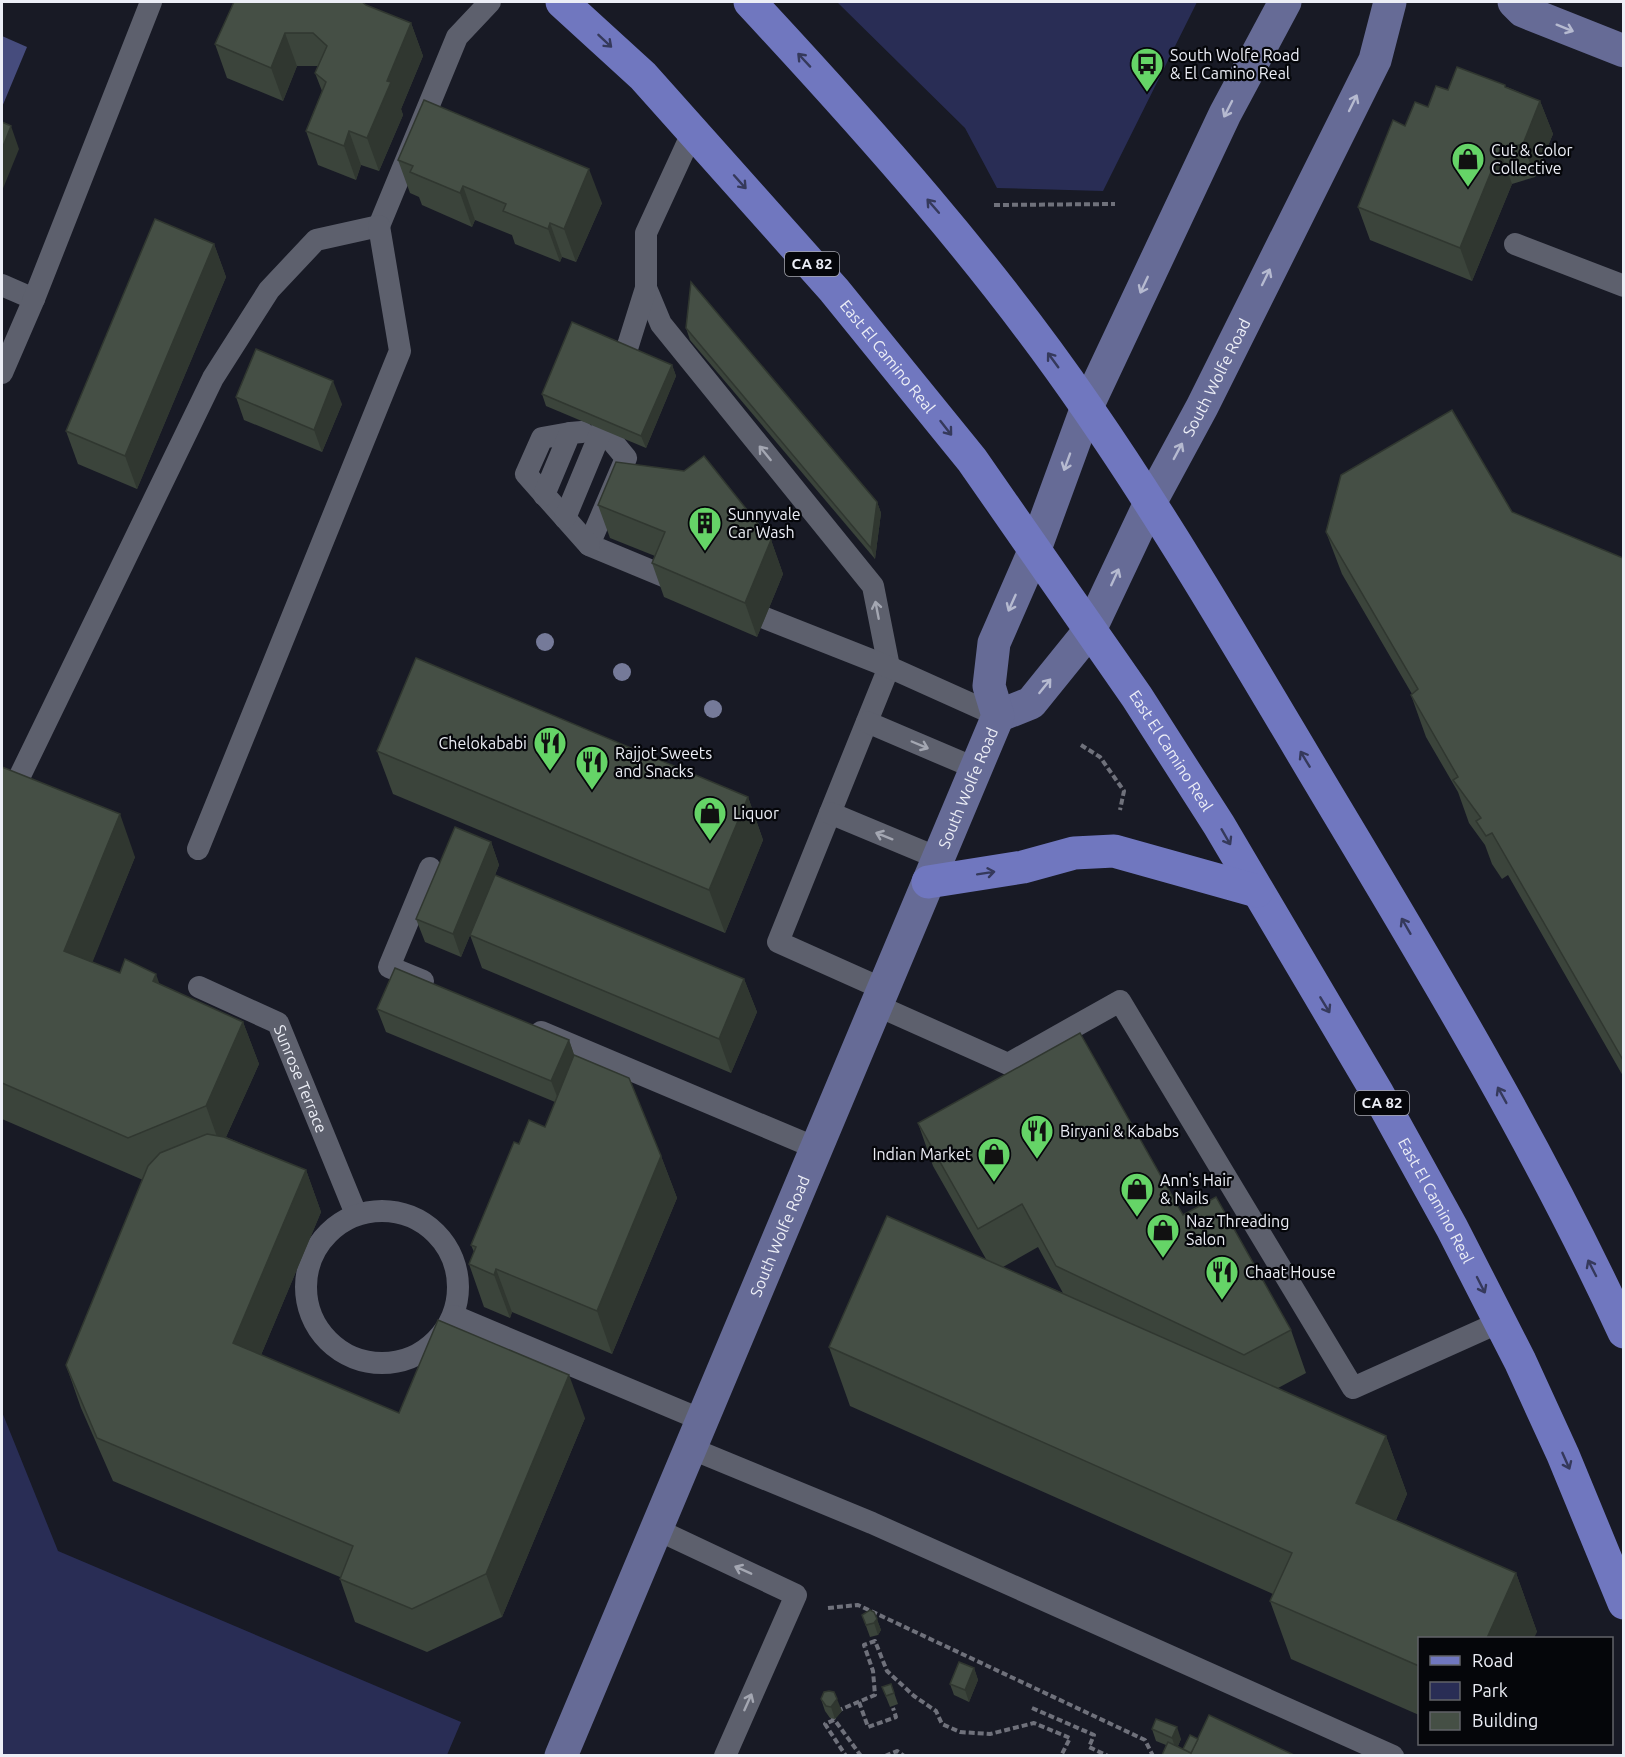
<svg xmlns="http://www.w3.org/2000/svg" width="1625" height="1757" font-family="Ubuntu,sans-serif">
	<style>
		.green { fill: #292d55 }
		.water { fill: #464c7d }
		.lines { fill: none; stroke-linecap: round; stroke-linejoin: round }
		.path { stroke: #6f717b; stroke-width: 4; stroke-dasharray: 6 3; stroke-linecap: butt }
		.lane { stroke: #5d606d; stroke-width: 22 }
		.secondary { stroke: #666b96; stroke-width: 33 }
		.primary { stroke: #7077bf; stroke-width: 33 }
		.tree { fill: #757a99 }
		.wall { fill: #3b443b; fill-rule: evenodd }
		.shaded-wall { fill: #303730 }
		.building { fill: #454f45; stroke: #303730; stroke-width: 1.5 }
		.oneway { stroke: #b6bad0 }
		.oneway2 { stroke: #35395b }
		.oneway3 { stroke: #a4a7b2 }
		.labels { text-anchor: middle; stroke-width: 4.5; stroke-linejoin: round; paint-order: stroke }
		.shield { fill: #05060a; stroke: #a7a8af; stroke-width: 1.5 }
		.shield-label { font-size: 15px; font-weight: bold; fill: #eceef6 }
		.poi-label { font-size: 16px; fill: #eceef6; stroke: #05060a; text-anchor: start }
		.street-label { font-size: 16px; fill: #eceef6; stroke: #05060a }
	</style>
	<rect width="100%" height="100%" fill="#181a25"/>
	<!-- green -->
	<g class="green">
		<polygon points="837,2 1197,2 1103,191 997,188 965,128"/>
		<polygon points="2,1412 58,1551 461,1722 447,1755 2,1755"/>
	</g>
	<!-- water -->
	<polygon class="water" points="2,36 27,47 2,107"/>
	<g class="lines">
		<!-- path -->
		<g class="path">
			<polyline points="994,205 1115,204"/>
			<polyline points="1081,745 1100,757 1124,791 1120,810"/>
			<polyline points="828,1608 858,1605 1145,1740 1153,1756"/>
			<polyline points="859,1702 868,1727 896,1717 893,1708"/>
			<polyline points="1032,1708 1094,1735 1089,1747 1108,1756"/>
			<polyline points="837,1711 875,1695 873,1671 864,1645 875,1641 887,1671 914,1696 936,1711 942,1724 960,1732 990,1734 1034,1723 1070,1738 1061,1756"/>
			<polyline points="831,1715 861,1756"/>
			<polyline points="834,1720 825,1724 846,1756"/>
			<polyline points="885,1756 897,1751 904,1756"/>
			<polyline points="908,1756 936,1756"/>
		</g>
		<!-- lane -->
		<g class="lane">
			<polyline points="379,226 457,37 490,2"/>
			<polyline points="1515,244 1624,286"/>
			<polyline points="2,285 34,299"/>
			<polyline points="646,288 661,324 873,586 889,667 778,942 883,989"/>
			<polyline points="625,355 646,288 646,233 693,131"/>
			<polyline points="2,373 34,299 151,2"/>
			<polyline points="602,429 626,458 589,545 671,579"/>
			<polyline points="570,433 542,438 526,474 589,545"/>
			<polyline points="544,495 570,433 582,432"/>
			<polyline points="565,518 602,429"/>
			<polyline points="765,618 889,667 998,716"/>
			<polyline points="867,722 975,768"/>
			<polyline points="15,786 213,378 269,290 316,240 379,226"/>
			<polyline points="830,813 938,858"/>
			<polyline points="198,849 400,351 379,226"/>
			<polyline points="423,981 389,967 430,868"/>
			<path id="s1" d="M199,987l79,36 78,191"/>
			<polyline points="876,1005 1008,1064 1120,1001 1353,1388 1500,1322"/>
			<polyline points="541,1032 816,1148"/>
			<circle cx="382" cy="1287" r="76"/>
			<polyline points="454,1316 702,1420"/>
			<polyline points="690,1448 872,1523 1393,1756"/>
			<polyline points="656,1529 796,1595 725,1756"/>
		</g>
		<!-- secondary -->
		<g class="secondary">
			<polyline points="1514,2 1523,11 1624,51"/>
			<path id="s2" d="M998,716l33,-13 59,-73 60,-127 52,-96 173,-347 15,-58"/>
			<path id="s3" d="M561,1756l437,-1040 -9,-30 5,-43 41,-94 52,-142 138,-293 60,-112"/>
		</g>
		<!-- primary -->
		<g class="primary">
			<path id="s4" d="M562,2l81,74 191,214 138,170 165,237 82,128 159,269 74,134 68,133 43,94 61,148"/>
			<path d="M750,2c120,129 238,261 338,407 89,129 168,267 249,402 102,170 204,341 287,521"/>
			<polyline points="928,882 1023,867 1074,853 1114,851 1257,891"/>
		</g>
	</g>
	<!-- trees -->
	<g class="tree">
		<circle cx="545" cy="642" r="9"/>
		<circle cx="622" cy="672" r="9"/>
		<circle cx="713" cy="709" r="9"/>
	</g>
	<!-- wall -->
	<g class="wall">
		<polygon points="366,5 411,23 423,56 401,109 403,115 379,171 361,165 356,180 318,165 306,131 322,91 315,73 318,66 297,66 283,101 227,78 215,44"/>
		<polygon points="1507,87 1540,101 1553,134 1535,177 1512,184 1472,281 1370,240 1358,207 1405,126 1448,90"/>
		<polygon points="398,160 602,203 576,262 562,257 560,262 515,244 512,235 475,220 472,227 422,205 419,197 410,193"/>
		<polygon points="214,244 226,277 137,489 78,464 66,431"/>
		<polygon points="686,328 877,502 881,513 875,559 690,340"/>
		<polygon points="672,365 676,376 646,448 546,406 542,394"/>
		<polygon points="236,397 342,404 322,452 244,420"/>
		<polygon points="684,471 771,540 783,574 757,637 664,597 652,563 655,556 610,538 598,505"/>
		<polygon points="1512,512 1623,558 1623,1076 1508,875 1502,879 1492,864 1485,845 1469,823 1458,792 1426,737 1411,695 1412,694 1342,574 1326,532"/>
		<polygon points="377,751 748,797 763,840 725,933 393,794"/>
		<polygon points="2,767 135,857 92,962 120,973 160,984 243,1022 259,1064 226,1137 306,1170 321,1212 261,1355 399,1413 585,1418 502,1617 427,1652 355,1622 340,1579 340,1577 113,1481 81,1408 66,1365 143,1180 2,1119"/>
		<polygon points="491,842 499,865 495,875 744,979 757,1012 731,1073 482,968 470,935 486,897 461,957 425,942 416,919"/>
		<polygon points="377,1009 569,1040 574,1055 661,1156 677,1198 612,1354 512,1312 510,1318 484,1307 469,1264 474,1252 471,1245 545,1127 555,1102 386,1032"/>
		<path d="M918,1123l373,207 15,43 -28,15 108,48 21,58 -11,26 120,53 21,59 -118,6v77l-128,-56 -21,-58 3,-7 -423,-188 -21,-59 157,-88 -53,-93zM1038,1247l25,46 -60,-26z"/>
		<polygon points="874,1612 881,1630 878,1635 870,1637 862,1615"/>
		<polygon points="974,1668 978,1680 969,1702 954,1695 950,1684"/>
		<polygon points="891,1684 898,1704 890,1707 882,1687"/>
		<polygon points="821,1699 842,1711 835,1719 830,1718 825,1711"/>
		<polygon points="1152,1729 1181,1739 1178,1746 1183,1749 1198,1739 1294,1755 1162,1755 1166,1745 1156,1741"/>
	</g>
	<!-- shaded-wall -->
	<g class="shaded-wall">
		<polygon points="411,23 423,56 401,109 403,115 379,171 367,138 387,81"/>
		<polygon points="285,33 297,66 283,101 271,68"/>
		<polygon points="1540,101 1553,134 1535,177 1523,144"/>
		<polygon points="11,126 19,149 2,191 2,149"/>
		<polygon points="349,131 361,165 356,180 344,146"/>
		<polygon points="1500,150 1512,184 1472,281 1460,248"/>
		<polygon points="589,169 602,203 576,262 564,229"/>
		<polygon points="463,186 475,220 472,227 460,193"/>
		<polygon points="550,223 562,257 560,262 548,229"/>
		<polygon points="214,244 226,277 137,489 125,456"/>
		<polygon points="672,365 676,376 646,448 641,436"/>
		<polygon points="333,381 342,404 322,452 314,430"/>
		<polygon points="877,502 881,513 875,559 871,548"/>
		<polygon points="771,540 783,574 757,637 745,603"/>
		<polygon points="748,797 763,840 725,933 709,890"/>
		<polygon points="120,814 135,857 80,993 64,951"/>
		<polygon points="491,842 499,865 461,957 453,934"/>
		<polygon points="156,974 171,1017 153,981"/>
		<polygon points="744,979 757,1012 731,1073 719,1039"/>
		<polygon points="243,1022 259,1064 221,1148 206,1106"/>
		<polygon points="569,1040 577,1063 560,1104 551,1081"/>
		<polygon points="661,1156 677,1198 612,1354 597,1311"/>
		<polygon points="306,1170 321,1212 248,1386 233,1343"/>
		<polygon points="496,1269 512,1312 510,1318 494,1275"/>
		<polygon points="569,1375 585,1418 502,1617 486,1574"/>
		<polygon points="1386,1436 1407,1494 1378,1561 1356,1503"/>
		<polygon points="1516,1573 1537,1632 1534,1638 1487,1638"/>
		<polygon points="877,1619 881,1630 878,1635 874,1623"/>
		<polygon points="974,1668 978,1680 969,1702 965,1690"/>
		<polygon points="837,1699 842,1711 835,1719 831,1707"/>
		<polygon points="1177,1727 1181,1739 1176,1750 1172,1738"/>
	</g>
	<!-- building -->
	<g class="building">
		<polygon points="234,2 362,2 366,5 411,23 387,81 391,82 367,138 349,131 344,146 306,131 326,82 315,73 327,46 313,33 285,33 271,68 215,44"/>
		<polygon points="1457,67 1505,85 1505,87 1540,101 1523,144 1500,150 1460,248 1358,207 1393,120 1405,126 1415,102 1428,107 1436,86 1448,90"/>
		<polygon points="424,100 589,169 564,229 550,223 548,229 503,211 506,204 463,186 460,193 410,172 413,166 398,160"/>
		<polygon points="2,122 11,126 2,149"/>
		<polygon points="155,219 214,244 125,456 66,431"/>
		<polygon points="691,282 877,502 871,548 686,328"/>
		<polygon points="572,322 672,365 641,436 542,394"/>
		<polygon points="256,349 333,381 314,430 236,397"/>
		<polygon points="1452,410 1512,512 1623,558 1623,1060 1492,833 1486,836 1476,821 1481,818 1453,780 1458,777 1411,695 1418,689 1326,532 1341,475"/>
		<polygon points="704,456 771,540 745,603 652,563 665,532 598,505 616,462 684,471"/>
		<polygon points="416,658 748,797 709,890 377,751"/>
		<polygon points="2,767 120,814 64,951 120,973 125,959 156,974 153,981 243,1022 206,1106 128,1138 2,1083"/>
		<polygon points="455,827 491,842 453,934 416,919"/>
		<polygon points="495,875 744,979 719,1039 470,935"/>
		<polygon points="395,968 569,1040 551,1081 377,1009"/>
		<polygon points="1080,1033 1183,1215 1216,1197 1291,1330 1244,1355 1056,1266 1022,1204 978,1229 918,1123"/>
		<polygon points="574,1055 629,1078 661,1156 597,1311 496,1269 494,1275 469,1264 476,1247 471,1245 514,1142 519,1144 529,1120 545,1127"/>
		<polygon points="207,1134 224,1137 306,1170 233,1343 399,1413 438,1320 569,1375 486,1574 412,1609 340,1579 353,1546 97,1438 66,1365 148,1166 160,1153"/>
		<polygon points="887,1216 1386,1436 1356,1503 1516,1573 1487,1638 1419,1638 1419,1666 1270,1601 1292,1553 829,1347"/>
		<polygon points="870,1610 874,1612 877,1619 874,1623 866,1625 862,1615"/>
		<polygon points="959,1662 974,1668 965,1690 950,1684"/>
		<polygon points="891,1684 894,1693 886,1696 882,1687"/>
		<polygon points="829,1691 834,1692 837,1699 831,1707 826,1706 821,1699 824,1692"/>
		<polygon points="1209,1715 1294,1755 1162,1755 1168,1742 1191,1753"/>
		<polygon points="1156,1719 1177,1727 1172,1738 1152,1729"/>
		<polygon points="1190,1735 1198,1739 1191,1753 1183,1749"/>
	</g>
	<!-- one-way arrows -->
	<defs><path id="oneway-shaft" d="M-6 0H5M1.5-3L5.5 0L1.5 3" fill="none" stroke-width="1.6" stroke-linecap="round" stroke-linejoin="round" transform="scale(1.5)"/></defs>
	<g class="oneway">
		<use href="#oneway-shaft" transform="translate(1565 28) rotate(22)"/>
		<use href="#oneway-shaft" transform="translate(1353 103) rotate(-64)"/>
		<use href="#oneway-shaft" transform="translate(1228 109) rotate(117)"/>
		<use href="#oneway-shaft" transform="translate(1266 277) rotate(-64)"/>
		<use href="#oneway-shaft" transform="translate(1144 285) rotate(115)"/>
		<use href="#oneway-shaft" transform="translate(1178 451) rotate(-62)"/>
		<use href="#oneway-shaft" transform="translate(1067 462) rotate(110)"/>
		<use href="#oneway-shaft" transform="translate(1115 577) rotate(-65)"/>
		<use href="#oneway-shaft" transform="translate(1012 603) rotate(114)"/>
		<use href="#oneway-shaft" transform="translate(1045 686) rotate(-51)"/>
	</g>
	<g class="oneway2">
		<use href="#oneway-shaft" transform="translate(605 41) rotate(43)"/>
		<use href="#oneway-shaft" transform="translate(804 60) rotate(-133)"/>
		<use href="#oneway-shaft" transform="translate(740 182) rotate(48)"/>
		<use href="#oneway-shaft" transform="translate(933 206) rotate(-131)"/>
		<use href="#oneway-shaft" transform="translate(1053 360) rotate(-126)"/>
		<use href="#oneway-shaft" transform="translate(946 428) rotate(52)"/>
		<use href="#oneway-shaft" transform="translate(1305 759) rotate(-121)"/>
		<use href="#oneway-shaft" transform="translate(1226 837) rotate(60)"/>
		<use href="#oneway-shaft" transform="translate(986 873) rotate(-9)"/>
		<use href="#oneway-shaft" transform="translate(1406 926) rotate(-120)"/>
		<use href="#oneway-shaft" transform="translate(1325 1005) rotate(59)"/>
		<use href="#oneway-shaft" transform="translate(1502 1095) rotate(-119)"/>
		<use href="#oneway-shaft" transform="translate(1592 1268) rotate(-117)"/>
		<use href="#oneway-shaft" transform="translate(1481 1285) rotate(63)"/>
		<use href="#oneway-shaft" transform="translate(1566 1461) rotate(66)"/>
	</g>
	<g class="oneway3">
		<use href="#oneway-shaft" transform="translate(765 453) rotate(-129)"/>
		<use href="#oneway-shaft" transform="translate(877 610) rotate(-101)"/>
		<use href="#oneway-shaft" transform="translate(920 745) rotate(23)"/>
		<use href="#oneway-shaft" transform="translate(884 836) rotate(-158)"/>
		<use href="#oneway-shaft" transform="translate(743 1570) rotate(-156)"/>
		<use href="#oneway-shaft" transform="translate(748 1702) rotate(-66)"/>
	</g>
	<!-- icons -->
	<defs>
		<g id="bus-pin" transform="scale(1.725)"><path d="M0 17L-7.5 6A9.5 9.5 0 1 1 7.5 6Z" fill="#65d467" stroke="#05060a"/><path d="M-5-6H5V4H4V6H2V4H-2V6H-4V4H-5ZM-3.5-4V0h7V-4ZM-3.5 1.2v1.5H-2V1.2ZM2 1.2v1.5H3.5V1.2Z" fill="#111"/></g>
		<g id="shop-pin" transform="scale(1.725)"><path d="M0 17L-7.5 6A9.5 9.5 0 1 1 7.5 6Z" fill="#65d467" stroke="#05060a"/><path d="M-5-2.5h2.3a2.7 3.5 0 0 1 5.4 0H5L5.5 6h-11ZM-1.5-2.5h3a1.5 2.3 0 0 0-3 0Z" fill="#111"/></g>
		<g id="building-pin" transform="scale(1.725)"><path d="M0 17L-7.5 6A9.5 9.5 0 1 1 7.5 6Z" fill="#65d467" stroke="#05060a"/><path d="M-4-6H4V6H1V3H-1V6H-4ZM-2.5-4.3h1.7v1.8h-1.7ZM.8-4.3h1.7v1.8H.8ZM-2.5-1h1.7V.8h-1.7ZM.8-1h1.7V.8H.8Z" fill="#111"/></g>
		<g id="restaurant-pin" transform="scale(1.725)"><path d="M0 17L-7.5 6A9.5 9.5 0 1 1 7.5 6Z" fill="#65d467" stroke="#05060a"/><path d="M-5-6h1v4h1v-4h1v4h1v-4h1v5L-1.5 .5V6h-2V.5L-5-1ZM5-6V6H3V1.5H1.5Q1.5-4 5-6Z" fill="#111"/></g>
	</defs>
	<g fill-rule="evenodd">
		<use href="#bus-pin" x="1147" y="64"/>
		<use href="#shop-pin" x="1468" y="159"/>
		<use href="#building-pin" x="705" y="523"/>
		<use href="#restaurant-pin" x="550" y="743"/>
		<use href="#restaurant-pin" x="592" y="762"/>
		<use href="#shop-pin" x="710" y="813"/>
		<use href="#restaurant-pin" x="1037" y="1131"/>
		<use href="#shop-pin" x="994" y="1154"/>
		<use href="#shop-pin" x="1137" y="1189"/>
		<use href="#shop-pin" x="1163" y="1230"/>
		<use href="#restaurant-pin" x="1222" y="1272"/>
	</g>
	<g class="labels">
		<!-- shield labels -->
		<g class="shield">
			<rect x="785" y="252" width="54" height="24" rx="4.5"/>
			<rect x="1355" y="1091" width="54" height="24" rx="4.5"/>
		</g>
		<g class="shield-label">
			<text x="812" y="269">CA 82</text>
			<text x="1382" y="1108">CA 82</text>
		</g>
		<!-- poi labels -->
		<g class="poi-label">
			<text x="1170" y="61">South Wolfe Road<tspan x="1170" dy="18">&amp; El Camino Real</tspan></text>
			<text x="1491" y="156">Cut &amp; Color<tspan x="1491" dy="18">Collective</tspan></text>
			<text x="728" y="520">Sunnyvale<tspan x="728" dy="18">Car Wash</tspan></text>
			<text x="527" y="749" text-anchor="end">Chelokababi</text>
			<text x="615" y="759">Rajjot Sweets<tspan x="615" dy="18">and Snacks</tspan></text>
			<text x="733" y="819">Liquor</text>
			<text x="1060" y="1137">Biryani &amp; Kababs</text>
			<text x="971" y="1160" text-anchor="end">Indian Market</text>
			<text x="1160" y="1186">Ann's Hair<tspan x="1160" dy="18">&amp; Nails</tspan></text>
			<text x="1186" y="1227">Naz Threading<tspan x="1186" dy="18">Salon</tspan></text>
			<text x="1245" y="1278">Chaat House</text>
		</g>
		<!-- street labels -->
		<g class="street-label">
			<text dy="6" stroke="none"><textPath href="#s4" startOffset="482">East El Camino Real</textPath></text>
			<text dy="6" stroke="none"><textPath href="#s2" startOffset="412">South Wolfe Road</textPath></text>
			<text dy="6" stroke="none"><textPath href="#s4" startOffset="968">East El Camino Real</textPath></text>
			<text dy="6" stroke="none"><textPath href="#s3" startOffset="1050">South Wolfe Road</textPath></text>
			<text dy="6" stroke="none"><textPath href="#s1" startOffset="147">Sunrose Terrace</textPath></text>
			<text dy="6" stroke="none"><textPath href="#s4" startOffset="1490">East El Camino Real</textPath></text>
			<text dy="6" stroke="none"><textPath href="#s3" startOffset="564">South Wolfe Road</textPath></text>
		</g>
	</g>
	<!-- border -->
	<rect width="1625" height="1757" fill="none" stroke="#eceef6" stroke-width="6"/>
	<!-- legend -->
	<rect x="1418" y="1637" width="195" height="108" fill="#05060a" stroke="#616368" stroke-width="1.5"/>
	<rect x="1430" y="1656" width="30" height="9" fill="#7077bf" stroke="#616368" stroke-width="1.5"/>
	<text x="1472" y="1667" font-size="18" fill="#eceef6">Road</text>
	<rect x="1430" y="1682" width="30" height="18" fill="#292d55" stroke="#616368" stroke-width="1.5"/>
	<text x="1472" y="1697" font-size="18" fill="#eceef6">Park</text>
	<rect x="1430" y="1712" width="30" height="18" fill="#454f45" stroke="#616368" stroke-width="1.5"/>
	<text x="1472" y="1727" font-size="18" fill="#eceef6">Building</text>
</svg>
